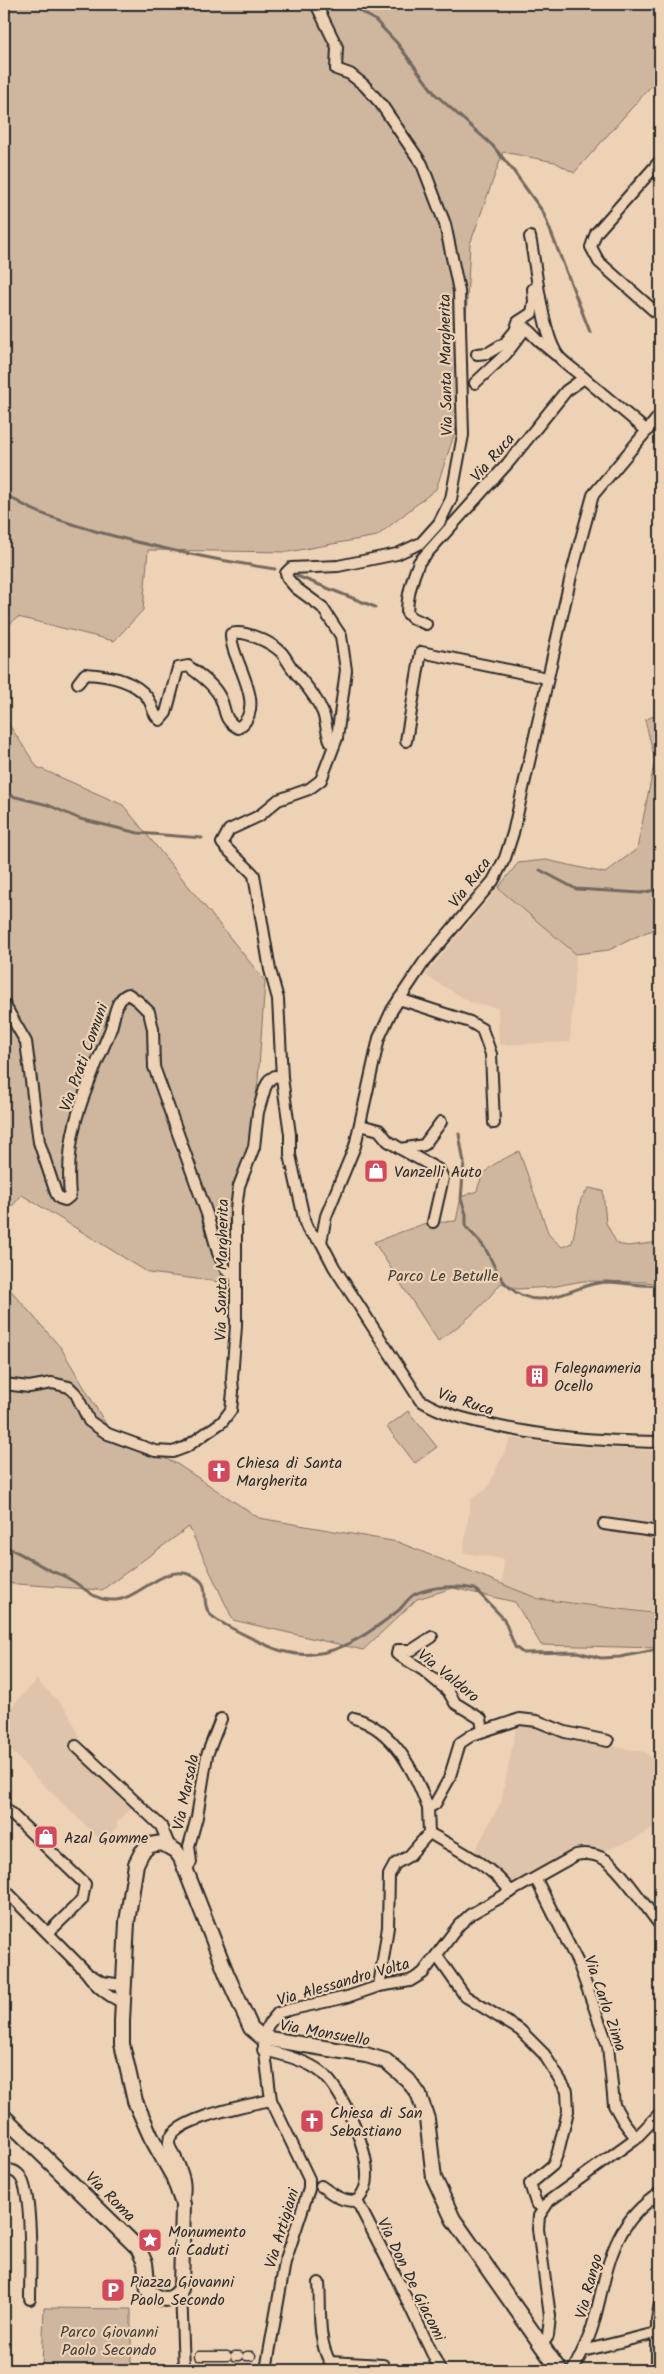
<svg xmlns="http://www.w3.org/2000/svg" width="664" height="2374" font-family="Kalam,sans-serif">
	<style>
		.built { fill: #dec4aa }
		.green { fill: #cfb79f; stroke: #7d7165 }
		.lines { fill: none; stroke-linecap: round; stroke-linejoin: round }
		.stream { stroke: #74695f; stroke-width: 3 }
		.pedestrian-casing { stroke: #2b2b2b; stroke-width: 11 }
		.minor-casing { stroke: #2b2b2b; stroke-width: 14 }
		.secondary-casing { stroke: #2b2b2b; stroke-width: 18 }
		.pedestrian { stroke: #eed2b5; stroke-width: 8 }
		.minor { stroke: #eed2b5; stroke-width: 10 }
		.secondary { stroke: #eed2b5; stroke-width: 14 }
		.labels { text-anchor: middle; stroke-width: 4.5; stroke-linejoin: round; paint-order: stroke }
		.street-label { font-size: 16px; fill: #2b2b2b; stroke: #eed2b5 }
		.poi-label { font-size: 16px; fill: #2b2b2b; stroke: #eed2b5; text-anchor: start }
		.park-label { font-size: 16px; fill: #44403c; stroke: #eed2b5 }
	</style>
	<rect width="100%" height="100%" fill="#eed2b5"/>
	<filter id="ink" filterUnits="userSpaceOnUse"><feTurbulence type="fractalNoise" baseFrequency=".02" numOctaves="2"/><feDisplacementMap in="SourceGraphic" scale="10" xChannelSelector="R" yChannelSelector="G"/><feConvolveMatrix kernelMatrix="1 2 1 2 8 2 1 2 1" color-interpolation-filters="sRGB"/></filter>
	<g filter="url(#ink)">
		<!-- built -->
		<g class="built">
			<polygon points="498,888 576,954 570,1042 499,1045 498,1008 470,1002 425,975"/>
			<polygon points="511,1438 565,1446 660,1451 660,1610 654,1612 539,1599 502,1584 504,1559 463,1553 471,1499 487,1489"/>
			<polygon points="37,1680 66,1709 80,1737 73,1746 133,1806 116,1824 118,1826 107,1837 109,1840 105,1844 37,1779 4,1742 4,1715"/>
			<polygon points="517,1723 566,1738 645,1752 660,1765 660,1823 635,1839 604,1851 582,1847 512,1886 472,1856 501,1802"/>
		</g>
		<!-- green -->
		<g class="green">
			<polygon points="4,4 660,4 660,76 574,173 555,162 503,152 470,244 461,414 436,489 377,536 288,552 148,550 143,610 114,641 18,617 4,629"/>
			<polygon points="660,713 660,928 644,933 609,950 576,954 498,888 518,863 546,860 605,873 637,849 655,760 645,720"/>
			<polygon points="4,717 37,767 123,805 265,981 258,1081 239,1212 236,1284 149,1273 22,1195 4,1215"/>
			<path d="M519,1151l30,84 13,12 10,-4 9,-44 8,-11 14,3 3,32 11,21 11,2 32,-4v42l-14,-2 -63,-1 -32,6 -34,2 -16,-6c-18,23 -39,42 -63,58l-64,-99 52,-19 30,-2 5,-24 16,-6c6,-26 21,-28 42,-40z"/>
			<polygon points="4,1269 7,1286 61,1348 111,1433 177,1464 259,1518 398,1542 539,1599 660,1614 660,1648 541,1645 515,1602 453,1588 417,1599 363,1650 233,1620 189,1527 102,1590 4,1583"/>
			<polygon points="408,1411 437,1447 415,1463 387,1427"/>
			<polygon points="44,2308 131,2309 131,2370 42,2370"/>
		</g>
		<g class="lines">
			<!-- stream -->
			<g class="stream">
				<polyline points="348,4 375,20 397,43 435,94 492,145 512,169 543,212 590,332"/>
				<polyline points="659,4 660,7"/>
				<path d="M4,493c30,21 56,27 91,38 60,17 119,29 180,38"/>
				<polyline points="297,576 375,607"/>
				<polyline points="4,794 48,805 80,819 138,833 202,838"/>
				<polyline points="540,870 576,889 641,893 660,889"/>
				<path d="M459,1134l5,29 -3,36 5,15v13c6,6 13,13 18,20 9,13 11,27 24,39 33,31 65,-3 98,-4 18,0 36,5 54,3"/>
				<path d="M4,1546c15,6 29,15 43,23 8,4 17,6 24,11 14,8 23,20 40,20 27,2 51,-37 80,-25 23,9 8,23 18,38 6,9 65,37 77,39 8,2 19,3 27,2 31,-2 62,-25 86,-44 5,-5 10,-13 16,-16 18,-8 41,-9 60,-5l29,30 11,28 8,6 54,-1 24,6 19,-1 40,-8"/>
			</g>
			<!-- pedestrian casing -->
			<g class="pedestrian-casing">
				<g id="pedestrian">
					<polyline points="199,2356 227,2356"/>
					<polyline points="235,2356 239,2356"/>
					<polyline points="247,2356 251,2356"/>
				</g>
			</g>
			<!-- minor casing -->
			<g class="minor-casing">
				<g id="minor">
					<path d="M316,4l21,43 -1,22 14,5 14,11 17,19 41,60 23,60 14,67 4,144 -12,64 -12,24 -18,20 -24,11 -59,12 -47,2 -5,5 2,6 8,9 26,19 19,29 5,34 -9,68 -16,42 -12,9 -31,11 -19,16 -30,14 -7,13c9,12 22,20 32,32l16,95 8,29 4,79 8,56v21l15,68 3,7 13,12"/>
					<polyline points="660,161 596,233 591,247 599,262 660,316"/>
					<path d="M530,237c6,28 12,101 30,121 7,7 16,13 24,20"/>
					<polyline points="477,354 488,353 505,343 515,331 518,322 532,313 534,301 533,289"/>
					<polyline points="475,383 506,354 526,328 539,341 556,355"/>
					<path d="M660,415l-67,80 -22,81 -58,257 -8,25 -12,23 -69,81 -32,48 -13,28 -24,108 -29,70 -5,26 13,25 86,133c21,13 43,19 68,24 57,14 114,17 172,18"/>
					<path d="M426,624l-14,-6 -5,-5c0,-18 5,-34 12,-51l89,-99 58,-72 18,-13 63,53"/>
					<path d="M78,683l7,-9c21,1 48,5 62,23 6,7 5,18 13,23l6,-7 12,-45 10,-2c12,9 25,18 32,31 7,14 2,22 18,31 32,-22 -8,-68 -7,-94 13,-5 41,9 50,18 4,4 7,11 11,16 11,15 24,27 31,45 4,11 3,23 10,33"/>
					<polyline points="406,741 421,652 547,678"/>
					<polyline points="399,999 470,1022 482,1029 491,1054 494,1123"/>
					<path d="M4,1004l22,38 13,100 17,51 3,5 6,2 5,-4c-6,-67 16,-106 40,-165 5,-12 4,-31 18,-37l10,7 11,11 4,17 1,38 53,147 11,39 8,17 4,3 6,-2"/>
					<polyline points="360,1125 379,1130 388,1141 401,1149 424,1145 441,1122"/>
					<polyline points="401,1149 439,1170 443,1178 433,1222"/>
					<polyline points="4,1384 29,1387 52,1383 69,1387 76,1394 89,1421 108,1434 155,1451 173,1452 186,1447 222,1422 231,1410 233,1392 232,1378 236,1326 236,1209 239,1186 254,1147 258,1112 265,1088 269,1080 275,1076 282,1078"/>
					<polyline points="604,1524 660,1532"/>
					<polyline points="432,1637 412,1650 398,1650 397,1654 423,1670 448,1691 455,1703 481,1719 483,1731"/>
					<path d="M354,1718c40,11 61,54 74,90"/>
					<polyline points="76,1746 161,1826 169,1845"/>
					<polyline points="4,1807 85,1884 82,1900 48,1933"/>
					<path d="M429,1833c28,16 63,33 82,59"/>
					<polyline points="186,1870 191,1862 189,1846 197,1817 207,1755 221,1719"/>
					<polyline points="536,1879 579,1965 608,2046 614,2105 623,2121 636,2138"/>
					<path d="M4,1889l82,83c11,15 20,23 36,30"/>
					<polyline points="437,1956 465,1996 520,2030 544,2054 567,2091 568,2111 558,2152 553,2165 530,2184 536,2203 543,2208"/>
					<polyline points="92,1976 102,1982 123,1985"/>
					<polyline points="379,1986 388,1927 389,1875 395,1864 409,1856 429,1833 428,1808 435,1804 449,1779 460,1743 472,1735 520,1719 537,1721 565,1732 608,1741"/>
					<path d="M263,2050c19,4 43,10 58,22 22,19 47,77 46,105 0,10 -4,17 -10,24 -16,1 -24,-7 -36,-15"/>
					<path d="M4,2169c5,1 10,1 14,5 16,13 12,102 12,125"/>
					<polyline points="357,2201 396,2277 440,2370"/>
					<path d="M183,2203c4,-19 1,-27 -7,-45 -2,-3 -6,-9 -7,-14 -3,-25 84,-40 102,-44"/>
					<path d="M319,2283c2,24 -2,57 11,79l53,3 -1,5"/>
					<polyline points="181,2289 184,2370"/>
					<polyline points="542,2345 548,2336 550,2316 538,2229 539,2216 549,2201 636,2138 660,2113"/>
					<polyline points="583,2351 660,2332"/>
					<path d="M266,2370l19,-108 24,-73v-10l-38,-79 -8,-62 5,-13 10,-12 10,-3 59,-13 32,-11 31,-5 13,-8 36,-48 12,-11 105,-59c10,-2 20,-1 30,5 14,8 42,50 54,65"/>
					<path d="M573,2370c8,-15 17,-32 21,-49 14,-51 16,-96 66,-128"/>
					<polyline points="657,2370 657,2320 660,2303"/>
				</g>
			</g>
			<!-- secondary casing -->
			<g class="secondary-casing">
				<path id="secondary" d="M4,2117l134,131 7,15 3,27c11,11 23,13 33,-1l2,-85 -10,-28 -22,-39 -16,-36 -13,-57v-23l5,-99 9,-58 6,-12 8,-7 12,-2 14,8 5,7 46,117 24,53 12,10 103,17 20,6 22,19 11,15 8,24 7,59 19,41 106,151"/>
			</g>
			<!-- pedestrian -->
			<use href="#pedestrian" class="pedestrian"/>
			<!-- minor -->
			<use href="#minor" class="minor"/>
			<!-- secondary -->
			<use href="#secondary" class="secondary"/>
		</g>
	</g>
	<!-- icons -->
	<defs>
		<g id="shop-square" transform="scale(1.25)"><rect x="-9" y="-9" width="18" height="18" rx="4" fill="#d1495b" stroke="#eed2b5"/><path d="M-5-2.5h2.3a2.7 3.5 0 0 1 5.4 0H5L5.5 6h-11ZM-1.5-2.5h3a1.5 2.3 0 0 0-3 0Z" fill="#fff"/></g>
		<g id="building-square" transform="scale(1.25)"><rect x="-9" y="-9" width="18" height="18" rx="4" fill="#d1495b" stroke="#eed2b5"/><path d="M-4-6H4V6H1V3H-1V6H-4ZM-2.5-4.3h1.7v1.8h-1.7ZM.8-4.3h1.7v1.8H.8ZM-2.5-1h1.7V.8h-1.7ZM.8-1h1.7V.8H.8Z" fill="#fff"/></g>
		<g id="church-square" transform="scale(1.25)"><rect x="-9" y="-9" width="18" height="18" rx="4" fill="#d1495b" stroke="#eed2b5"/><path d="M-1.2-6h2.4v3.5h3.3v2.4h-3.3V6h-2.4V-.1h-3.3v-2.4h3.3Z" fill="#fff"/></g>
		<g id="sight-square" transform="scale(1.25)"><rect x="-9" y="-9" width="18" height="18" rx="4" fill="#d1495b" stroke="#eed2b5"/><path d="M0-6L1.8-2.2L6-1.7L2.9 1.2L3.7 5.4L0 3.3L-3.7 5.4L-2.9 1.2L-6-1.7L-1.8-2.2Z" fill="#fff"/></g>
		<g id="parking-square" transform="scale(1.25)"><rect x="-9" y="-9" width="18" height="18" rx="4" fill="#d1495b" stroke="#eed2b5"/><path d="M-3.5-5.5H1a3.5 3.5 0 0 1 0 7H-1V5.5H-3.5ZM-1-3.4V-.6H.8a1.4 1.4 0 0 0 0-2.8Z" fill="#fff"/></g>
	</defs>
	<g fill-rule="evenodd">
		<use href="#shop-square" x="376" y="1171"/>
		<use href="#building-square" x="537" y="1376"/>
		<use href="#church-square" x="219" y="1471"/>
		<use href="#shop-square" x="46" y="1837"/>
		<use href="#church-square" x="312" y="2121"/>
		<use href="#sight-square" x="150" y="2240"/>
		<use href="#parking-square" x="113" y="2290"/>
	</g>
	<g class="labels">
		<!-- street labels -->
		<g class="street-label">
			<text transform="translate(445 365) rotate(-91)" y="6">Via Santa Margherita</text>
			<text transform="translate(492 457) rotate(-49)" y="6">Via Ruca</text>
			<text transform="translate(469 882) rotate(-53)" y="6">Via Ruca</text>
			<text transform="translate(83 1057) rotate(-70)" y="6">Via Prati Comuni</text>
			<text transform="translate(221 1270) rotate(-89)" y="6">Via Santa Margherita</text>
			<text transform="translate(466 1401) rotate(18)" y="6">Via Ruca</text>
			<text transform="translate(449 1675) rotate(39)" y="6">Via Valdoro</text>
			<text transform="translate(185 1792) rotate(-78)" y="6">Via Marsala</text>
			<text transform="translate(343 1981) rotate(-16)" y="6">Via Alessandro Volta</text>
			<text transform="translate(606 2003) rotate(71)" y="6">Via Carlo Zima</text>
			<text transform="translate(325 2032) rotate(10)" y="6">Via Monsuello</text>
			<text transform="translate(111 2196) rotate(45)" y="6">Via Roma</text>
			<text transform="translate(281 2228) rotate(-73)" y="6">Via Artigiani</text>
			<text transform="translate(412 2279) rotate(64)" y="6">Via Don De Giacomi</text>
			<text transform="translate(588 2286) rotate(-75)" y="6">Via Rango</text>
		</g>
		<!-- poi labels -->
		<g class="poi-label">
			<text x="394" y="1177">Vanzelli Auto</text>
			<text x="554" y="1373">Falegnameria<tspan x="554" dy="18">Ocello</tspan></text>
			<text x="236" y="1468">Chiesa di Santa<tspan x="236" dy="18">Margherita</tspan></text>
			<text x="64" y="1843">Azal Gomme</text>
			<text x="330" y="2118">Chiesa di San<tspan x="330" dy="18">Sebastiano</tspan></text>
			<text x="168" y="2237">Monumento<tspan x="168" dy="18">ai Caduti</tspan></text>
			<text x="130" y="2287">Piazza Giovanni<tspan x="130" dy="18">Paolo Secondo</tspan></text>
		</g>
		<!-- park labels -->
		<g class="park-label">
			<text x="443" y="1281">Parco Le Betulle</text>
			<text x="109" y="2337">Parco Giovanni<tspan x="109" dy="18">Paolo Secondo</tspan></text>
		</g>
	</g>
	<!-- margin -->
	<rect width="664" height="2374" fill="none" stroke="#eed2b5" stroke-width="20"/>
	<rect x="10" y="10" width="644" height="2354" fill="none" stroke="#2b2b2b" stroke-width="2" filter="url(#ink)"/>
</svg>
